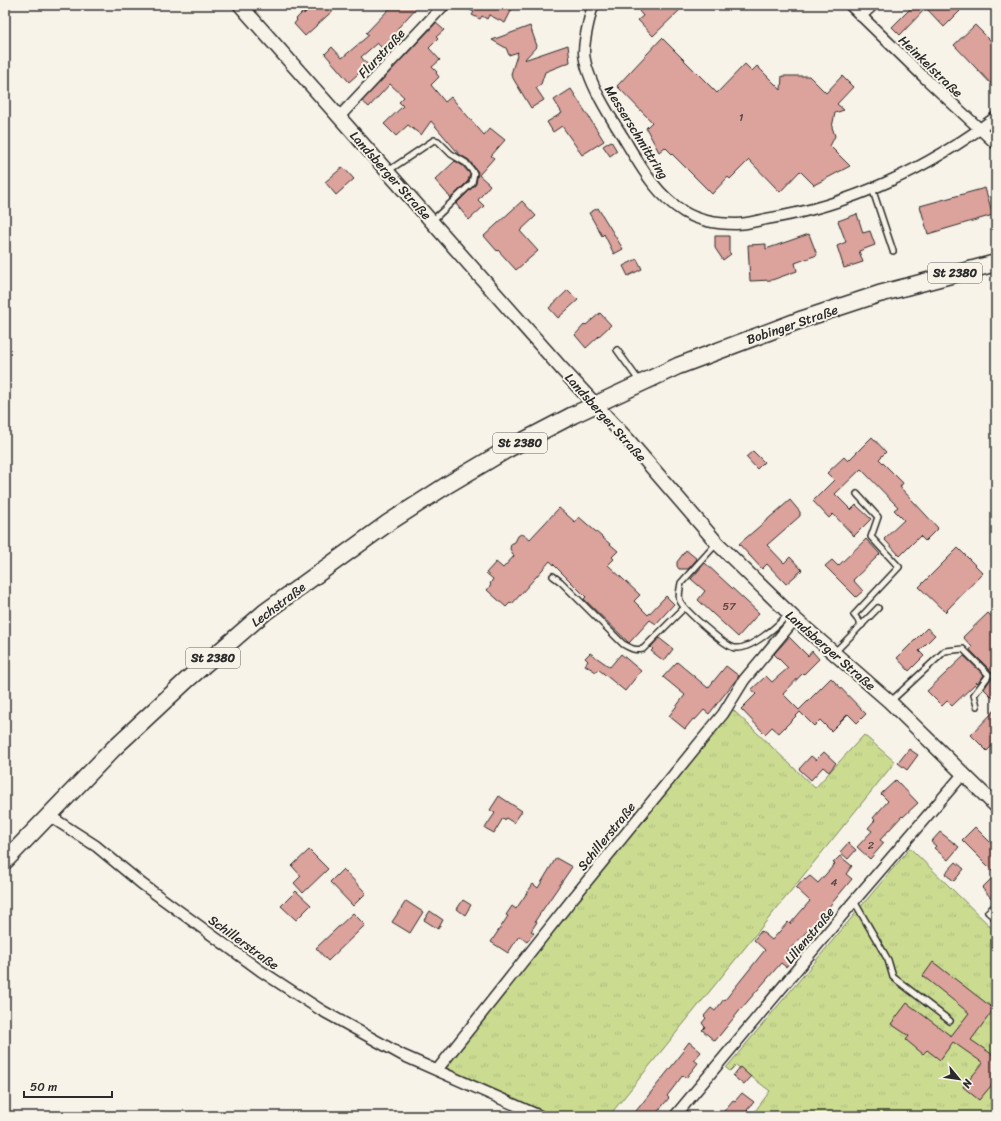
<svg xmlns="http://www.w3.org/2000/svg" width="1001" height="1121" font-family="Sriracha,sans-serif">
	<style>
		.grass { fill: url(#grass-tufts); stroke: #7b845e }
		.building { fill: #dca29c; stroke: #2b2b2b }
		.lines { fill: none; stroke-linecap: round; stroke-linejoin: round }
		.service-casing { stroke: #2b2b2b; stroke-width: 8 }
		.minor-casing { stroke: #2b2b2b; stroke-width: 13 }
		.tertiary-casing { stroke: #2b2b2b; stroke-width: 16 }
		.primary-casing { stroke: #2b2b2b; stroke-width: 19 }
		.service { stroke: #f7f3e8; stroke-width: 5 }
		.minor { stroke: #f7f3e8; stroke-width: 10 }
		.tertiary { stroke: #f7f3e8; stroke-width: 13 }
		.primary { stroke: #f7f3e8; stroke-width: 16 }
		.labels { text-anchor: middle; stroke-width: 4; stroke-linejoin: round; paint-order: stroke }
		.number-label { font-size: 11px; fill: #574947 }
		.shield { fill: #f7f3e8; stroke: #686764; stroke-width: 1 }
		.shield-label { font-size: 12px; font-weight: bold; fill: #2b2b2b }
		.street-label { font-size: 13px; fill: #2b2b2b; stroke: #f7f3e8 }
	</style>
	<defs>
		<pattern id="grass-tufts" width="24" height="20" patternUnits="userSpaceOnUse"><rect width="24" height="20" fill="#cbdc91"/><path d="M3 7l-1-3M5 7V3M7 7l1-3M15 17l-1-3M17 17v-4M19 17l1-3" fill="none" stroke="#aebd7d"/></pattern>
	</defs>
	<rect width="100%" height="100%" fill="#f7f3e8"/>
	<filter id="ink" filterUnits="userSpaceOnUse"><feTurbulence type="fractalNoise" baseFrequency=".025" numOctaves="2"/><feDisplacementMap in="SourceGraphic" scale="8" xChannelSelector="R" yChannelSelector="G"/><feConvolveMatrix kernelMatrix="1 2 1 2 8 2 1 2 1" color-interpolation-filters="sRGB"/></filter>
	<g filter="url(#ink)">
		<!-- grass -->
		<g class="grass">
			<polygon points="732,709 815,788 864,735 895,762 609,1116 541,1116 440,1067 693,755"/>
			<polygon points="910,848 996,932 996,1116 754,1116 753,1114 770,1091 736,1065 730,1071 726,1068"/>
		</g>
		<!-- building -->
		<g class="building">
			<polygon points="313,5 339,5 305,36 294,24 297,20 296,19 303,12 304,14"/>
			<polygon points="393,5 419,5 397,29 403,35 385,51 377,43 361,57 368,65 349,82 325,54 332,47 342,58 369,35 366,33"/>
			<polygon points="460,5 514,5 505,23 489,15 487,19 482,16 480,19 472,15 474,12"/>
			<polygon points="645,5 685,5 653,36 638,20 643,16 639,11"/>
			<polygon points="914,5 954,5 960,11 944,27 926,8 900,35 892,27"/>
			<polygon points="436,23 444,30 436,37 438,39 429,48 440,60 432,67 437,72 436,73 439,77 431,85 445,102 451,97 484,135 490,128 505,140 491,156 494,158 479,175 490,185 478,200 484,206 469,220 456,204 476,184 478,172 469,160 459,154 431,121 421,135 408,125 396,136 384,124 403,106 399,102 404,97 390,84 369,107 362,101"/>
			<polygon points="975,25 996,46 996,89 954,45"/>
			<polygon points="530,26 537,46 524,60 568,45 570,62 545,72 541,84 536,88 544,100 531,108 514,80 511,74 518,52 509,55 506,48 492,40"/>
			<polygon points="662,38 717,93 745,64 752,71 757,66 781,90 782,76 809,76 826,93 842,76 853,87 837,104 844,110 835,113 832,127 835,136 830,146 850,166 814,185 800,171 780,192 749,160 730,179 728,177 712,194 665,147 659,152 646,128 652,122 617,86"/>
			<polygon points="571,89 604,141 582,155 562,126 553,132 547,122 562,113 554,100"/>
			<polygon points="611,141 617,151 610,156 603,146"/>
			<polygon points="455,161 463,166 470,174 468,181 451,198 435,180"/>
			<polygon points="343,167 354,179 336,195 325,182"/>
			<polygon points="985,188 993,215 928,234 920,206"/>
			<polygon points="522,201 536,216 520,231 538,251 516,270 498,250 497,251 484,236"/>
			<polygon points="598,208 623,249 614,254 604,234 602,236 589,213"/>
			<polygon points="857,214 863,233 870,231 875,245 859,251 863,262 844,268 837,246 846,242 838,221"/>
			<polygon points="809,234 817,255 795,263 797,271 772,280 750,281 748,245 766,244 766,249"/>
			<polygon points="715,236 729,236 729,252 731,254 723,260 715,248"/>
			<polygon points="637,259 642,269 628,276 623,266"/>
			<polygon points="568,290 578,300 558,318 549,308"/>
			<polygon points="600,313 611,325 586,348 575,335 585,324 586,325"/>
			<polygon points="872,437 886,452 879,459 903,483 900,487 938,528 925,541 920,536 900,556 884,539 904,520 894,510 898,507 861,469 835,494 851,510 856,505 871,519 854,536 833,514 829,518 813,501 834,480 827,473 844,457 848,461"/>
			<polygon points="753,451 764,462 757,469 746,457"/>
			<polygon points="790,500 800,512 800,516 767,545 784,563 790,557 802,570 786,584 767,564 762,569 739,544"/>
			<polygon points="559,508 575,522 579,517 618,551 612,557 614,559 608,565 640,595 634,601 648,615 666,596 674,604 656,624 650,620 629,643 584,599 586,597 550,561 512,604 511,602 506,607 487,590 491,585 490,584 493,579 486,573 496,562 503,568 514,556 510,549 511,544 515,542 518,536 521,534 524,535 530,539"/>
			<polygon points="866,539 880,554 853,580 863,591 856,597 825,566 832,560 838,566"/>
			<polygon points="958,548 983,573 945,612 919,587"/>
			<polygon points="686,550 697,559 688,569 679,569 677,566 677,562"/>
			<polygon points="705,563 759,613 738,637 698,600 705,591 691,579"/>
			<polygon points="988,613 996,621 996,701 984,689 992,677 993,673 970,650 972,647 963,637"/>
			<polygon points="927,628 935,635 919,651 924,656 909,671 897,658"/>
			<polygon points="789,637 808,656 812,651 819,659 804,674 803,673 783,694 799,710 831,678 866,714 857,723 848,714 831,731 820,720 814,726 800,712 779,733 772,727 765,734 741,709 756,694 751,690 766,676 772,682 788,668 774,654"/>
			<polygon points="659,638 673,649 664,661 651,651 653,649 651,647"/>
			<polygon points="590,653 610,667 621,654 641,671 625,691 598,669 596,672 585,665 588,661 585,658"/>
			<polygon points="964,656 984,675 978,683 977,682 952,706 947,701 942,706 927,691"/>
			<polygon points="677,662 708,688 726,666 739,676 709,714 704,710 695,720 693,719 685,729 669,716 685,695 663,677"/>
			<polygon points="996,709 996,742 987,751 971,735"/>
			<polygon points="909,749 918,755 907,770 898,763"/>
			<polygon points="824,752 836,763 829,772 823,767 811,780 799,769 811,756 816,760"/>
			<polygon points="896,780 918,803 903,817 902,816 880,840 884,843 870,859 857,847 872,831 868,828 875,820 873,818 888,801 881,794"/>
			<polygon points="499,796 522,811 514,823 506,818 505,820 503,818 494,833 485,828 495,813 490,810"/>
			<polygon points="975,827 996,848 996,874 962,840"/>
			<polygon points="940,832 959,847 948,860 934,848 936,846 931,842"/>
			<polygon points="848,843 856,850 848,859 840,852"/>
			<polygon points="309,850 328,869 303,893 294,883 301,876 292,866"/>
			<polygon points="840,856 852,866 846,874 852,879 817,921 786,953 793,959 786,967 781,963 741,1009 715,1041 702,1030 705,1027 702,1023 706,1018 704,1016 711,1008 715,1011 724,999 725,1000 765,950 754,940 761,931 772,940 788,922 790,924 810,901 796,888 804,879 805,880 810,876 818,883 835,864 833,863"/>
			<polygon points="556,858 572,867 535,921 537,922 531,931 534,933 527,942 519,936 508,953 491,942 508,916 506,915 512,906 516,909 533,884 538,888"/>
			<polygon points="956,862 964,869 954,881 945,874"/>
			<polygon points="343,869 366,893 353,906 330,882"/>
			<polygon points="996,874 996,901 994,901 982,888"/>
			<polygon points="296,891 311,905 296,920 281,906"/>
			<polygon points="463,900 471,905 465,915 457,909"/>
			<polygon points="406,901 423,912 410,933 392,922"/>
			<polygon points="430,911 443,920 438,929 424,920"/>
			<polygon points="353,913 365,925 328,961 316,948"/>
			<polygon points="933,962 994,1009 971,1040 996,1057 996,1080 979,1100 963,1087 983,1063 953,1042 940,1060 927,1050 923,1054 906,1040 909,1036 891,1024 907,1003 951,1036 969,1013 923,976"/>
			<polygon points="689,1042 701,1052 694,1060 698,1063 686,1078 683,1075 667,1096 669,1098 654,1116 632,1116 684,1051 683,1050"/>
			<polygon points="740,1067 751,1077 744,1085 733,1076"/>
			<polygon points="742,1093 754,1102 747,1110 754,1116 720,1116 733,1100 735,1101"/>
		</g>
		<g class="lines">
			<!-- service casing -->
			<g class="service-casing">
				<g id="service">
					<polyline points="388,171 434,140 438,141 451,154 466,163 474,173 472,183 432,221"/>
					<polyline points="872,188 893,251"/>
					<polyline points="617,350 640,382"/>
					<polyline points="857,494 878,517 871,537 899,567 854,615 862,625"/>
					<path d="M717,543l-36,40c-1,6 -3,12 -1,18 4,9 46,46 55,47 16,2 44,-23 53,-34"/>
					<path d="M553,576l8,6 62,62c7,4 12,7 20,5l41,-41"/>
					<polyline points="834,653 878,608"/>
					<polyline points="891,701 945,651 963,649 989,675 974,695 977,706"/>
					<polyline points="854,901 888,960 893,977 950,1021"/>
					<polyline points="996,905 988,912 996,919"/>
				</g>
			</g>
			<!-- minor casing -->
			<g class="minor-casing">
				<g id="minor">
					<path d="M593,5c-4,15 -9,32 -9,48 2,26 25,62 39,84 17,28 32,57 61,75 15,9 34,12 52,12 10,0 20,-3 30,-5 83,-13 163,-51 230,-102"/>
					<polyline points="850,5 925,78 996,144"/>
					<polyline points="861,16 873,5"/>
					<polyline points="339,117 443,6"/>
					<polyline points="48,815 96,846 142,884 261,971 321,1010 402,1055 540,1116"/>
					<polyline points="437,1070 570,902 723,714 744,680 795,619"/>
					<polyline points="675,1116 854,901 964,773"/>
				</g>
			</g>
			<!-- tertiary casing -->
			<g class="tertiary-casing">
				<polyline id="tertiary" points="240,5 562,369 629,441 717,543 795,619 890,702 996,806"/>
			</g>
			<!-- primary casing -->
			<g class="primary-casing">
				<polyline id="primary" points="5,861 114,748 188,679 265,612 388,523 447,485 506,450 573,415 678,366 803,319 879,294 996,263"/>
			</g>
			<!-- service -->
			<use href="#service" class="service"/>
			<!-- minor -->
			<use href="#minor" class="minor"/>
			<!-- tertiary -->
			<use href="#tertiary" class="tertiary"/>
			<!-- primary -->
			<use href="#primary" class="primary"/>
		</g>
	</g>
	<g class="labels">
		<!-- number labels -->
		<g class="number-label">
			<text x="741" y="121">1</text>
			<text x="729" y="610">57</text>
			<text x="871" y="849">2</text>
			<text x="834" y="886">4</text>
		</g>
		<!-- shield labels -->
		<g class="shield">
			<rect x="928" y="263" width="54" height="20" rx="3"/>
			<rect x="493" y="433" width="54" height="20" rx="3"/>
			<rect x="186" y="648" width="54" height="20" rx="3"/>
		</g>
		<g class="shield-label">
			<text x="955" y="277">St 2380</text>
			<text x="520" y="447">St 2380</text>
			<text x="213" y="662">St 2380</text>
		</g>
		<!-- street labels -->
		<g class="street-label">
			<text transform="translate(381 53) rotate(-47)" y="5">Flurstraße</text>
			<text transform="translate(931 66) rotate(44)" y="5">Heinkelstraße</text>
			<text transform="translate(637 132) rotate(58)" y="5">Messerschmittring</text>
			<text transform="translate(391 175) rotate(48)" y="5">Landsberger Straße</text>
			<text transform="translate(792 324) rotate(-19)" y="5">Bobinger Straße</text>
			<text transform="translate(606 417) rotate(48)" y="5">Landsberger Straße</text>
			<text transform="translate(278 604) rotate(-37)" y="5">Lechstraße</text>
			<text transform="translate(831 650) rotate(41)" y="5">Landsberger Straße</text>
			<text transform="translate(606 836) rotate(-51)" y="5">Schillerstraße</text>
			<text transform="translate(809 935) rotate(-50)" y="5">Lilienstraße</text>
			<text transform="translate(244 942) rotate(36)" y="5">Schillerstraße</text>
		</g>
	</g>
	<!-- margin -->
	<rect width="1001" height="1121" fill="none" stroke="#f7f3e8" stroke-width="20"/>
	<rect x="10" y="10" width="981" height="1101" fill="none" stroke="#2b2b2b" stroke-width="1.5" filter="url(#ink)"/>
	<!-- north arrow -->
	<g transform="translate(959 1079) rotate(119)" stroke="#f7f3e8" stroke-width="3" paint-order="stroke">
	<path d="M0-3L7 15L0 10L-7 15Z" fill="#2b2b2b"/>
	<text y="-6" font-size="11" font-weight="bold" text-anchor="middle" fill="#2b2b2b">N</text>
	</g>
	<!-- scale -->
	<path d="M24 1091v6h88v-6" fill="none" stroke="#2b2b2b" stroke-width="2"/>
	<text x="30" y="1091" font-size="12" fill="#2b2b2b" stroke="#f7f3e8" stroke-width="3" paint-order="stroke">50 m</text>
</svg>
